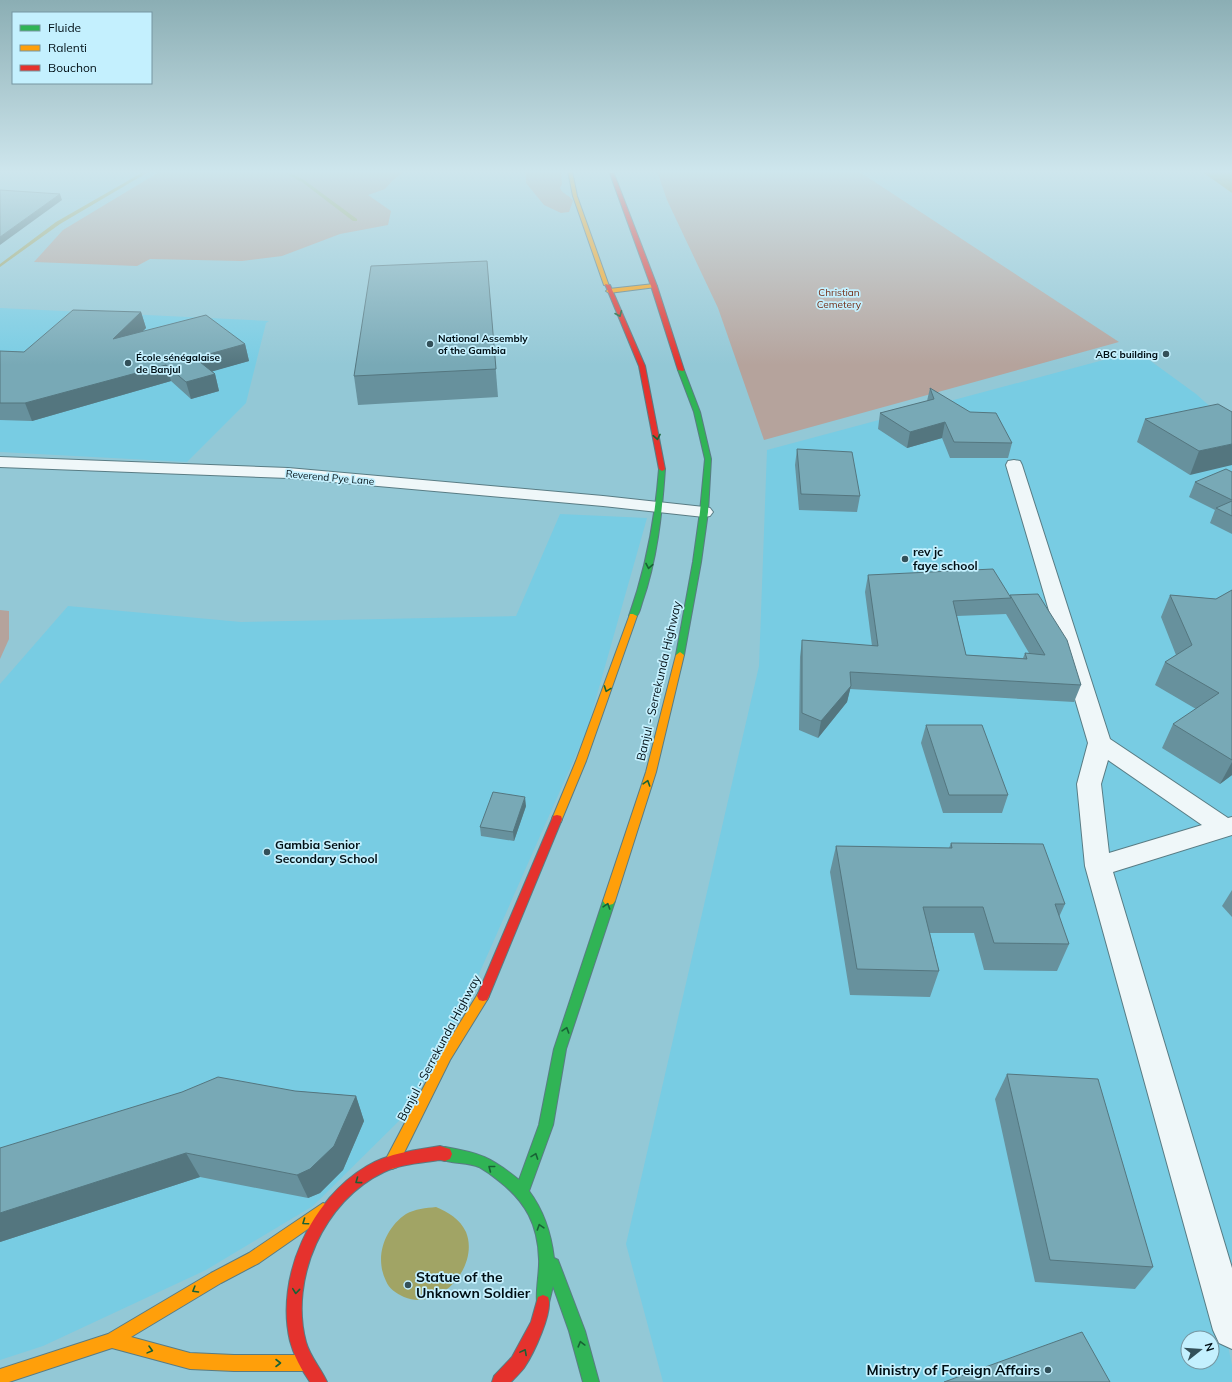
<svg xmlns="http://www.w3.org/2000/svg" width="1232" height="1382" font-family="Mulish,sans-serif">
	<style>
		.built { fill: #78cce3; fill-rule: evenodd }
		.green { fill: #b5a39c }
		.water { fill: #a1a465 }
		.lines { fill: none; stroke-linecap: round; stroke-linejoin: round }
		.stream { fill: #a1a465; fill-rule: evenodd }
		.street-casing { stroke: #597c84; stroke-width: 2 }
		.fast-casing { stroke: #597c84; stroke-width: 2 }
		.slow-casing { stroke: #597c84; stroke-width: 2 }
		.jam-casing { stroke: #597c84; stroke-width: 2 }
		.street { fill: #eff7f9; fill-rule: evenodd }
		.fast { fill: #30b455; fill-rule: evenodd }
		.slow { fill: #ff9f0a; fill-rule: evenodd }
		.jam { fill: #e5322d; fill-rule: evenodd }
		.wall { fill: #67919d; fill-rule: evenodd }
		.shaded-wall { fill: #54767f }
		.building { fill: #78a9b6; stroke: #54767f }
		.oneway { stroke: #186235 }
		.poi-dot { fill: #335059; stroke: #c4f0fe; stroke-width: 1.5 }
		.labels { text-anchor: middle; stroke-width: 3.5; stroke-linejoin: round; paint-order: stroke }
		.far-park-label { font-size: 10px; fill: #732d15; stroke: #c4f0fe }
		.far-poi-label { font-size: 10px; font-weight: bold; fill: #000f15; stroke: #c4f0fe; text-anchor: start }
		.far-street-label { font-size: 10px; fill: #000f15; stroke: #c4f0fe }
		.poi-label { font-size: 12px; font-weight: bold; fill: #000f15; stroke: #c4f0fe; text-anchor: start }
		.street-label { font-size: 12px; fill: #000f15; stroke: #c4f0fe }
		.near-poi-label { font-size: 14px; font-weight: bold; fill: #000f15; stroke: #c4f0fe; text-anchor: start }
	</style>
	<rect width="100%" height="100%" fill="#93c8d6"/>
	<!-- built -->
	<g class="built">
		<polygon points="0,308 269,321 266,323 246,403 187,462 0,452"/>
		<path d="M1137,351l59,43 36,32v874l-12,8 12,57v17h-569l-37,-138 133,-578 8,-216zM1188,1338h24v24h-24z"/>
		<polygon points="560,514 647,518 587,730 479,974 408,1112 313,1206 206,1270 43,1346 0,1360 0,684 68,606 241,622 516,616"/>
	</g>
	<!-- green -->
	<g class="green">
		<polygon points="161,171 405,171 393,180 385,189 368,195 391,211 388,225 340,234 282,256 242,261 150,259 137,266 34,262 63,230"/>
		<path d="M523,171h38l1,13 -2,4c3,7 10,7 13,13l-4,11 -8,1 -17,-8 -18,-22v-8z"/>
		<polygon points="657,171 858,171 1119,342 764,440 718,308 667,200"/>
		<polygon points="0,610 9,611 9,639 0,659"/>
	</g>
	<!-- water -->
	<g class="water">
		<polygon points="1201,171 1232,171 1232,193"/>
		<path d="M436,1207c12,5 24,12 30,25 14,35 -27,80 -62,65 -8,-4 -15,-8 -18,-16 -12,-24 -1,-53 20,-67 9,-5 20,-6 30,-7z"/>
	</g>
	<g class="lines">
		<!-- stream -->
		<g class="stream">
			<polygon points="145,171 150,171 60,224 0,267 0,264 56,222"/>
			<polygon points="287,171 304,180 357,219 357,221 353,221 302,182 281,171"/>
		</g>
		<!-- street casing -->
		<g class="street-casing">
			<g id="street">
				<polygon points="0,457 288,468 603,496 704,507 710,508 713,512 710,516 704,517 603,506 288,478 0,467"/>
				<path d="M1014,460l6,1 2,4 88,274 118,79 4,-1v18l-119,37 119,396v81l-13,-6 -6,-13 -128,-464 -8,-82 11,-41 -82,-278 2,-4zM1108,760l94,65 -93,28 -8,-69z"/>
			</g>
		</g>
		<!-- fast casing -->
		<g class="fast-casing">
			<g id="fast">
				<polygon points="681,368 684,370 700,412 711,459 708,512 701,562 684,655 680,658 676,655 693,562 700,512 705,459 694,412 678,370"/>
				<path d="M662,467l3,2c-3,45 -8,91 -23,134 -2,6 -3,14 -9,15l-4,-2c17,-48 26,-96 30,-147z"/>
				<path d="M609,897l4,1 2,3 -49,148 -13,76 -24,66c15,20 22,42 25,67l4,2 27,71 14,51h-16l-14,-51 -16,-45 -5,21 -5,2 -5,-2c-4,-9 2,-35 1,-48 -1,-34 -13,-57 -40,-78 -6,-5 -13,-10 -20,-14 -12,-5 -27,-3 -39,-8l-2,-5 2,-5 5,-2c35,6 46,10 74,33l20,-55 15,-76 49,-148 2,-3z"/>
			</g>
		</g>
		<!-- slow casing -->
		<g class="slow-casing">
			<g id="slow">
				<polygon points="568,171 572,171 577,196 609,286 604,285 573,196"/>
				<polygon points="654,284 657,286 656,287 609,293 606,291 609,289"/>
				<polygon points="630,614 633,614 637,616 586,761 562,819 561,822 553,822 552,819 576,761"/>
				<polygon points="680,652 684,655 656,772 615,901 613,904 609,905 605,904 603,901 646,772 676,655"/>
				<polygon points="483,991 487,992 489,996 487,1000 450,1060 397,1167 392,1169 387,1167 385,1162 387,1157 442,1052 479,992"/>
				<polygon points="323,1203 328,1205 330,1210 328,1215 259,1263 221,1283 131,1337 190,1353 234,1355 306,1355 312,1357 314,1363 312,1369 306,1371 234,1371 190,1369 112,1348 9,1382 0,1382 0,1369 108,1334 211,1273 249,1253"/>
			</g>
		</g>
		<!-- jam casing -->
		<g class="jam-casing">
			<g id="jam">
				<polygon points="609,171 613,171 657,286 684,370 683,371 678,370 651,286"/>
				<polygon points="605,284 610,285 645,366 665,469 664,470 662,471 659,469 639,366"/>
				<polygon points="557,815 561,816 562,819 489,996 487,1000 483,1001 479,1000 477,996 552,819 553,816"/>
				<path d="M440,1146l10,3 2,5 -2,5 -5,2 -5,-1c-19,3 -39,4 -56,12 -60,28 -95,107 -78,170 4,15 15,26 21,40h-17c-9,-13 -16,-26 -20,-41 -15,-64 21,-142 77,-175 22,-13 48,-16 73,-20z"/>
				<path d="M543,1295l5,2c6,14 -15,58 -24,71 -4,5 -9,10 -13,14h-19l2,-6 18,-19 19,-35 7,-25z"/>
			</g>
		</g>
		<!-- street -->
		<use href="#street" class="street"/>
		<!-- fast -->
		<use href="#fast" class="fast"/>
		<!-- slow -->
		<use href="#slow" class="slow"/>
		<!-- jam -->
		<use href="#jam" class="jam"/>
	</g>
	<!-- wall -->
	<g class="wall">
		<polygon points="487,261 498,397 358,405 354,376"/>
		<polygon points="141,312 146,328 142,332 245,344 249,361 212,371 215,374 219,391 191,399 171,381 32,421 0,420 0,351 24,352"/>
		<polygon points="930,388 1012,443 1008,458 950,458 942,438 907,448 878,429 880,413 927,401"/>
		<polygon points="1232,412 1190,475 1137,442 1145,419"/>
		<polygon points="797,449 860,496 857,512 799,510 795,465"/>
		<polygon points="1232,472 1232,534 1210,523 1215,510 1189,497 1195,482"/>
		<path d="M868,575l142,21 71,89 -7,17 -224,-13 -3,13 -29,36 -19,-8 1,-73 2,-17 70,6 -7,-54zM1006,614l23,39h-4l-2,5 -57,-3 -9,-39z"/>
		<polygon points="1232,590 1232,775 1220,784 1162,748 1173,724 1196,709 1155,685 1165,662 1176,655 1161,617 1170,595 1216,599"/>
		<polygon points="926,725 1008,795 1002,813 943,813 921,743"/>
		<polygon points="526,806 514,841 481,836 480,827"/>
		<polygon points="951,843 1065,904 1059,917 1069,944 1057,971 984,970 974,933 930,933 939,971 930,997 850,995 830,872 836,846 949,848"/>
		<polygon points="1232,890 1232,917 1222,906"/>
		<polygon points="1007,1074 1153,1267 1135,1289 1035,1282 995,1099"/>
		<polygon points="295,1091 356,1096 364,1121 343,1170 320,1193 308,1198 200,1177 0,1242 0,1148"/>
	</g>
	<!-- shaded-wall -->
	<g class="shaded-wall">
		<polygon points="60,194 62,200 0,245 0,237"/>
		<polygon points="141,312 146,328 118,356 113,339"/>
		<polygon points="245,344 249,361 200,375 195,358"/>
		<polygon points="166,365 171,381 32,421 25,403"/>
		<polygon points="215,374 219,391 191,399 186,382"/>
		<polygon points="945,422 942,438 907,448 910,432"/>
		<polygon points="1232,444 1232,465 1190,475 1199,451"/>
		<polygon points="851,686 847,702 818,738 821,721"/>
		<polygon points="1232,762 1232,775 1220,784"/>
		<polygon points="525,797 526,806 514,841 513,832"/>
		<polygon points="356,1096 364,1121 343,1170 320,1193 308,1198 297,1175"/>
		<polygon points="186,1153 200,1177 0,1242 0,1213"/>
	</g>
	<!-- building -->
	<g class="building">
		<polygon points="0,190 60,194 0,237"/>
		<polygon points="487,261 496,369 354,376 371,266"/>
		<polygon points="73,310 141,312 113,339 206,315 245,344 195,358 215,374 186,382 166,365 25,403 0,403 0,351 24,352"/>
		<polygon points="930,388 970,412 996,413 1012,443 954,442 945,422 910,432 880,413 934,399"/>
		<polygon points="1218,404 1232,412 1232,444 1199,451 1145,419"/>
		<polygon points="797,449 852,452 860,496 801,494"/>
		<polygon points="1226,469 1232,472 1232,500 1195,482"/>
		<polygon points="1232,501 1232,516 1216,508"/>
		<polygon points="993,569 1011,598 953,601 966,655 1027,659 1025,653 1045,655 1010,595 1038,594 1067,640 1081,685 850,672 851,686 821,721 802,713 802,640 878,646 868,575"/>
		<polygon points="1232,590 1232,760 1173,724 1219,693 1165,662 1192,645 1170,595 1216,599"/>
		<polygon points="926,725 982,725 1008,795 949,795"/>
		<polygon points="493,792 525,797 513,832 480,827"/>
		<polygon points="951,843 1043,844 1065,904 1055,904 1069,944 994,943 983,907 923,907 939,971 857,969 836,846 952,848"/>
		<polygon points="1007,1074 1098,1079 1153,1267 1050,1260"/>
		<polygon points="218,1077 295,1091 356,1096 334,1146 310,1169 297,1175 186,1153 0,1213 0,1148 182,1092"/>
		<polygon points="1082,1332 1110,1382 944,1382"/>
	</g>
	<!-- one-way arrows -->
	<defs><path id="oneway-chevron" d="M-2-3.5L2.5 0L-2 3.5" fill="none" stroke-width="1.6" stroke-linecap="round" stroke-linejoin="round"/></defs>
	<g class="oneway">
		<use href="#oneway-chevron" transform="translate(619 314) rotate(67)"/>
		<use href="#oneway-chevron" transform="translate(657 437) rotate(79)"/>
		<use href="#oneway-chevron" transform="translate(649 566) rotate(101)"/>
		<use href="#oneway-chevron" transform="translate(607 689) rotate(110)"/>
		<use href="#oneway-chevron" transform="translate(647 783) rotate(-72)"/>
		<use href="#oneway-chevron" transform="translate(607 906) rotate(-72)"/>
		<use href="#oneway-chevron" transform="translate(566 1030) rotate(-72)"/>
		<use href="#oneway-chevron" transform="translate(535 1156) rotate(-70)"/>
		<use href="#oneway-chevron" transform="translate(491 1168) rotate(-142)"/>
		<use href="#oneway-chevron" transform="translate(358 1181) rotate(144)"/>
		<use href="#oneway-chevron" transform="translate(305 1222) rotate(145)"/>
		<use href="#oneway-chevron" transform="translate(540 1227) rotate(-108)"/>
		<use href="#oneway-chevron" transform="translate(195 1290) rotate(149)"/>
		<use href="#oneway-chevron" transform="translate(296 1291) rotate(96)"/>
		<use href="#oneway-chevron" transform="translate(581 1344) rotate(-105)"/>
		<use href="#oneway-chevron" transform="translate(150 1350) rotate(15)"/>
		<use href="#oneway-chevron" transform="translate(524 1352) rotate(-62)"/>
		<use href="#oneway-chevron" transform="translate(278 1363)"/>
	</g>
	<!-- sky -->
	<linearGradient id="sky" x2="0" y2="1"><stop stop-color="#8baeb4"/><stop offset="0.47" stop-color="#cee6ed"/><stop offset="1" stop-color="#cee6ed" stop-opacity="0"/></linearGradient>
	<rect width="1232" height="365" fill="url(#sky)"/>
	<!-- markers -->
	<g class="poi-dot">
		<circle cx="430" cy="344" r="4"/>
		<circle cx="1166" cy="354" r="4"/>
		<circle cx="128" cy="363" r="4"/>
		<circle cx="905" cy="559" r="4"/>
		<circle cx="267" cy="852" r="4"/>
		<circle cx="408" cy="1285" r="4"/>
		<circle cx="1048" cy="1370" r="4"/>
	</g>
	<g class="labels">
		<!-- far-park labels -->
		<g class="far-park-label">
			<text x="839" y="296">Christian<tspan x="839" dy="12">Cemetery</tspan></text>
		</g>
		<!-- far-poi labels -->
		<g class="far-poi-label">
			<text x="438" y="342">National Assembly<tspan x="438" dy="12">of the Gambia</tspan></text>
			<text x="1158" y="358" text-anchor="end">ABC building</text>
			<text x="136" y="361">École sénégalaise<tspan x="136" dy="12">de Banjul</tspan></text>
		</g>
		<!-- far-street labels -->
		<g class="far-street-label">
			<text transform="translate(330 477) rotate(5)" y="4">Reverend Pye Lane</text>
		</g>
		<!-- poi labels -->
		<g class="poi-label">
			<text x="913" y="556">rev jc<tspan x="913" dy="14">faye school</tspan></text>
			<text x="275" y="849">Gambia Senior<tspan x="275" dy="14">Secondary School</tspan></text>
		</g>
		<!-- street labels -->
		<g class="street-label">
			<text transform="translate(659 681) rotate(-77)" y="4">Banjul - Serrekunda Highway</text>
			<text transform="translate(439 1048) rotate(-62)" y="4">Banjul - Serrekunda Highway</text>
		</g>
		<!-- near-poi labels -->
		<g class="near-poi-label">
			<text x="416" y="1282">Statue of the<tspan x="416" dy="16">Unknown Soldier</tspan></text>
			<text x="1040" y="1375" text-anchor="end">Ministry of Foreign Affairs</text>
		</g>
	</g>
	<!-- legend -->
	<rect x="12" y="12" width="140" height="72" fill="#c4f0fe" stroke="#7696a1"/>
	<rect x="20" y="25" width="20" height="6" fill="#30b455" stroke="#7696a1"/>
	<text x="48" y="32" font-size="12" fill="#000f15">Fluide</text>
	<rect x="20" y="45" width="20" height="6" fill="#ff9f0a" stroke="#7696a1"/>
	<text x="48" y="52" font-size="12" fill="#000f15">Ralenti</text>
	<rect x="20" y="65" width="20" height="6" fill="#e5322d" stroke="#7696a1"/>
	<text x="48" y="72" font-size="12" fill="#000f15">Bouchon</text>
	<!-- north arrow -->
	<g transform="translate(1200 1350) rotate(73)"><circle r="19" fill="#c4f0fe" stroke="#7696a1"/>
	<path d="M0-3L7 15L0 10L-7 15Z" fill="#335059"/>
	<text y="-6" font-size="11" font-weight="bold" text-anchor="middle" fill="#000f15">N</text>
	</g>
</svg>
